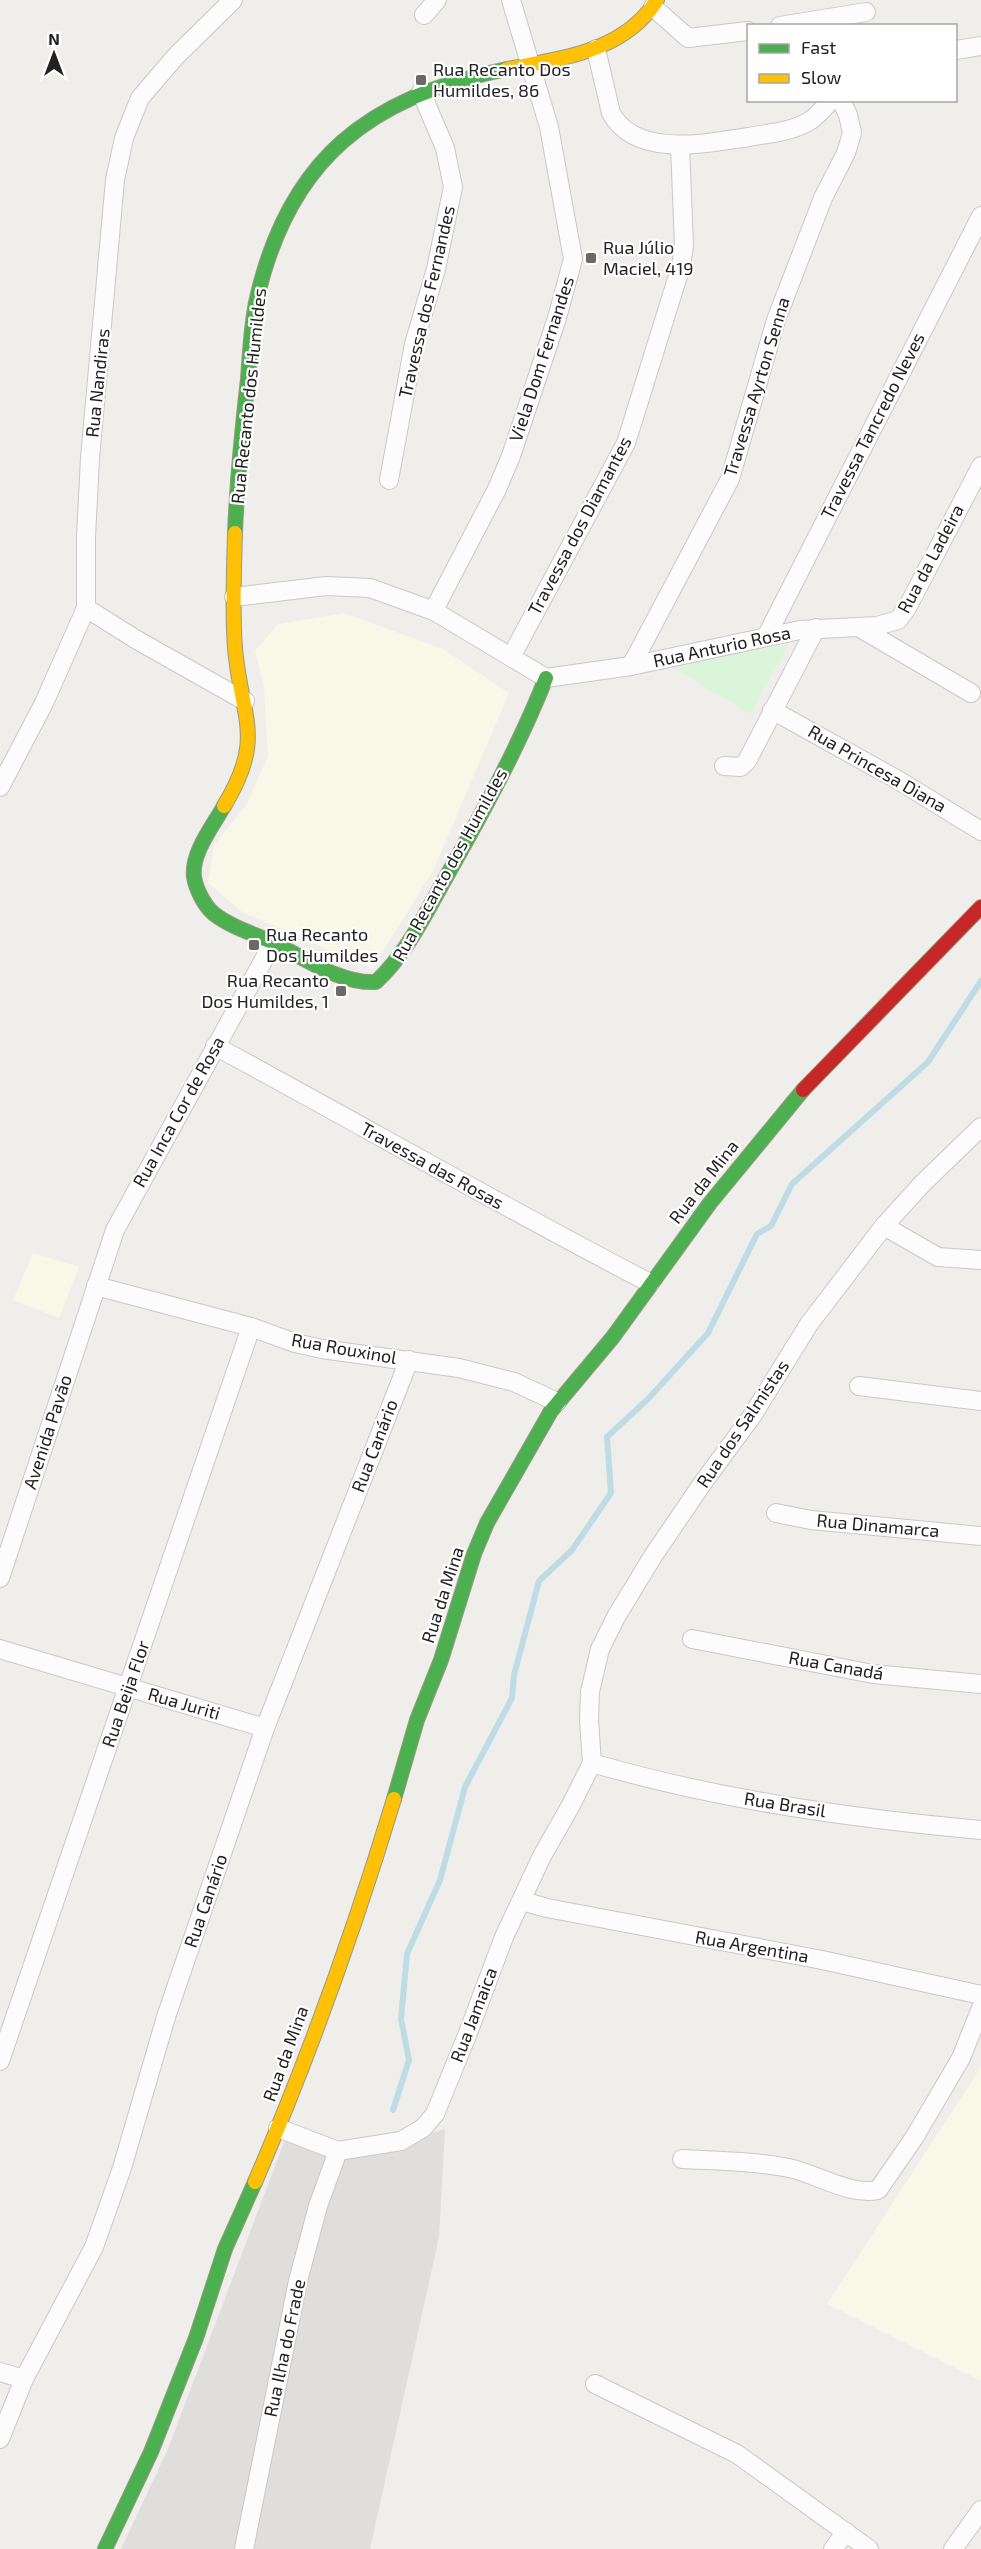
<svg xmlns="http://www.w3.org/2000/svg" width="981" height="2549" font-family="'Exo 2',sans-serif">
	<style>
		.residential { fill: #dfdedc }
		.education { fill: #f8f7e8 }
		.park { fill: #daf5da }
		.lines { fill: none; stroke-linecap: round; stroke-linejoin: round }
		.stream { stroke: #bfdbe3; stroke-width: 6 }
		.street-casing { stroke: #c9c8c7; stroke-width: 20 }
		.fast-casing { stroke: #999a82; stroke-width: 16 }
		.slow-casing { stroke: #999a82; stroke-width: 16 }
		.jam-casing { stroke: #999a82; stroke-width: 16 }
		.street { stroke: #fdfcfc; stroke-width: 18 }
		.fast { stroke: #4caf50; stroke-width: 14 }
		.slow { stroke: #ffc107; stroke-width: 14 }
		.jam { stroke: #c62828; stroke-width: 14 }
		.poi-dot { fill: #6a6968; stroke: #fff; stroke-width: 2 }
		.labels { text-anchor: middle; stroke-width: 4.5; stroke-linejoin: round; paint-order: stroke }
		.poi-label { font-size: 18px; fill: #222; stroke: #fff; text-anchor: start }
		.street-label { font-size: 18px; fill: #222; stroke: #fff }
	</style>
	<rect width="100%" height="100%" fill="#f0eeeb"/>
	<!-- residential -->
	<polygon class="residential" points="445,2129 439,2237 370,2549 121,2549 168,2449 286,2137 347,2158"/>
	<!-- education -->
	<g class="education">
		<polygon points="344,613 443,649 509,693 434,869 372,969 242,912 208,883 214,845 247,804 268,756 264,688 255,651 278,624"/>
		<polygon points="33,1253 79,1267 59,1318 13,1300"/>
		<polygon points="981,2067 981,2381 827,2304"/>
	</g>
	<!-- park -->
	<polygon class="park" points="789,644 750,714 671,667"/>
	<g class="lines">
		<!-- stream -->
		<polyline class="stream" points="393,2110 409,2060 401,2019 407,1954 440,1880 465,1787 512,1698 514,1675 539,1581 572,1550 611,1493 607,1437 648,1399 708,1333 757,1234 771,1226 792,1184 928,1062 981,981"/>
		<!-- street casing -->
		<g class="street-casing">
			<g id="street">
				<polyline points="653,7 688,38 748,31"/>
				<polyline points="424,15 437,0"/>
				<polyline points="780,26 866,12"/>
				<path d="M596,49l15,64c25,46 97,30 138,24 20,-4 44,-5 62,-17 7,-5 14,-13 20,-20"/>
				<polyline points="956,50 981,46"/>
				<polyline points="389,480 414,344 436,269 453,187 445,148 421,92"/>
				<polyline points="234,597 326,586 370,588 434,611 546,678 631,666 800,630 877,626 898,620 907,608 981,466"/>
				<polyline points="437,604 497,489 511,456 557,318 573,259 549,127 511,0"/>
				<polyline points="86,608 137,640 245,701"/>
				<polyline points="860,628 971,693"/>
				<polyline points="766,637 981,216"/>
				<polyline points="511,657 626,443 681,266 684,246 680,146"/>
				<polyline points="631,666 730,479 776,320 823,198 846,153 852,133 848,115 841,100"/>
				<polyline points="772,710 898,780 981,831"/>
				<polyline points="724,766 741,767 747,761 816,628"/>
				<polyline points="0,787 44,703 86,608 86,537 90,458 115,180 124,138 140,98 176,56 233,0"/>
				<path d="M215,1046c145,78 288,161 435,237"/>
				<polyline points="884,1226 938,1257 981,1260"/>
				<polyline points="96,1286 251,1327 295,1343 322,1349 459,1368 514,1382 557,1402"/>
				<polyline points="859,1386 981,1401"/>
				<polyline points="776,1513 811,1520 981,1536"/>
				<polyline points="0,1578 115,1230 273,943"/>
				<polyline points="692,1639 873,1674 981,1684"/>
				<polyline points="0,1649 265,1728"/>
				<path d="M592,1763c127,37 258,55 389,67"/>
				<polyline points="522,1901 547,1908 822,1960 981,1995"/>
				<polyline points="0,2061 251,1327"/>
				<polyline points="278,2128 338,2151 401,2141 423,2128 435,2114 468,2033 504,1937 542,1856 571,1805 592,1763 589,1720 590,1692 600,1649 616,1617 653,1556 702,1484 752,1416 809,1324 884,1226 922,1184 981,1127"/>
				<path d="M682,2159c36,2 72,2 107,9 28,6 61,28 89,22l36,-52 47,-80 20,-50"/>
				<polyline points="0,2372 24,2379"/>
				<polyline points="595,2384 737,2454 869,2549"/>
				<polyline points="0,2439 24,2379 94,2247 122,2168 166,2017 265,1728 409,1360"/>
				<polyline points="244,2549 298,2281 318,2206 338,2151"/>
				<polyline points="833,2549 846,2532"/>
				<polyline points="953,2549 981,2510"/>
			</g>
		</g>
		<!-- fast casing -->
		<g class="fast-casing">
			<g id="fast">
				<path d="M235,533c2,-51 7,-102 13,-154 2,-26 3,-55 9,-81 32,-139 113,-202 250,-229"/>
				<path d="M224,806c-11,20 -33,47 -30,71 2,12 10,28 19,36 17,14 42,21 61,30 31,15 66,41 102,39 30,-28 49,-67 69,-103 37,-65 73,-131 101,-201"/>
				<polyline points="394,1799 417,1720 441,1660 474,1554 487,1523 551,1411 613,1337 710,1203 803,1090"/>
				<polyline points="105,2549 151,2452 196,2338 225,2249 255,2182"/>
			</g>
		</g>
		<!-- slow casing -->
		<g class="slow-casing">
			<g id="slow">
				<path d="M507,69c55,-11 117,-17 150,-69"/>
				<path d="M224,806c42,-69 17,-87 11,-158 -3,-38 -1,-77 0,-115"/>
				<path d="M255,2182c53,-123 100,-254 139,-383"/>
			</g>
		</g>
		<!-- jam casing -->
		<g class="jam-casing">
			<polyline id="jam" points="803,1090 981,907"/>
		</g>
		<!-- street -->
		<use href="#street" class="street"/>
		<!-- fast -->
		<use href="#fast" class="fast"/>
		<!-- slow -->
		<use href="#slow" class="slow"/>
		<!-- jam -->
		<use href="#jam" class="jam"/>
	</g>
	<!-- markers -->
	<g class="poi-dot">
		<rect x="415" y="74" width="12" height="12" rx="3"/>
		<rect x="585" y="252" width="12" height="12" rx="3"/>
		<rect x="248" y="939" width="12" height="12" rx="3"/>
		<rect x="335" y="985" width="12" height="12" rx="3"/>
	</g>
	<g class="labels">
		<!-- poi labels -->
		<g class="poi-label">
			<text x="433" y="76">Rua Recanto Dos<tspan x="433" dy="21">Humildes, 86</tspan></text>
			<text x="603" y="254">Rua Júlio<tspan x="603" dy="21">Maciel, 419</tspan></text>
			<text x="266" y="941">Rua Recanto<tspan x="266" dy="21">Dos Humildes</tspan></text>
			<text x="329" y="987" text-anchor="end">Rua Recanto<tspan x="329" dy="21">Dos Humildes, 1</tspan></text>
		</g>
		<!-- street labels -->
		<g class="street-label">
			<text transform="translate(427 302) rotate(-77)" y="6">Travessa dos Fernandes</text>
			<text transform="translate(542 359) rotate(-72)" y="6">Viela Dom Fernandes</text>
			<text transform="translate(98 383) rotate(-84)" y="6">Rua Nandiras</text>
			<text transform="translate(757 387) rotate(-73)" y="6">Travessa Ayrton Senna</text>
			<text transform="translate(249 396) rotate(-84)" y="6">Rua Recanto dos Humildes</text>
			<text transform="translate(873 426) rotate(-63)" y="6">Travessa Tancredo Neves</text>
			<text transform="translate(580 526) rotate(-62)" y="6">Travessa dos Diamantes</text>
			<text transform="translate(931 559) rotate(-62)" y="6">Rua da Ladeira</text>
			<text transform="translate(722 647) rotate(-12)" y="6">Rua Anturio Rosa</text>
			<text transform="translate(877 769) rotate(30)" y="6">Rua Princesa Diana</text>
			<text transform="translate(450 865) rotate(-61)" y="6">Rua Recanto dos Humildes</text>
			<text transform="translate(179 1112) rotate(-61)" y="6">Rua Inca Cor de Rosa</text>
			<text transform="translate(432 1166) rotate(29)" y="6">Travessa das Rosas</text>
			<text transform="translate(704 1182) rotate(-52)" y="6">Rua da Mina</text>
			<text transform="translate(344 1349) rotate(10)" y="6">Rua Rouxinol</text>
			<text transform="translate(743 1424) rotate(-56)" y="6">Rua dos Salmistas</text>
			<text transform="translate(48 1432) rotate(-72)" y="6">Avenida Pavão</text>
			<text transform="translate(375 1446) rotate(-69)" y="6">Rua Canário</text>
			<text transform="translate(878 1526) rotate(5)" y="6">Rua Dinamarca</text>
			<text transform="translate(443 1595) rotate(-72)" y="6">Rua da Mina</text>
			<text transform="translate(836 1666) rotate(10)" y="6">Rua Canadá</text>
			<text transform="translate(126 1694) rotate(-71)" y="6">Rua Beija Flor</text>
			<text transform="translate(184 1704) rotate(16)" y="6">Rua Juriti</text>
			<text transform="translate(785 1805) rotate(9)" y="6">Rua Brasil</text>
			<text transform="translate(206 1901) rotate(-71)" y="6">Rua Canário</text>
			<text transform="translate(752 1947) rotate(10)" y="6">Rua Argentina</text>
			<text transform="translate(474 2015) rotate(-69)" y="6">Rua Jamaica</text>
			<text transform="translate(286 2054) rotate(-70)" y="6">Rua da Mina</text>
			<text transform="translate(285 2348) rotate(-78)" y="6">Rua Ilha do Frade</text>
		</g>
	</g>
	<!-- legend -->
	<rect x="747" y="24" width="210" height="78" fill="#ffffff" stroke="#a7a7a7" stroke-width="1.5"/>
	<rect x="759" y="44" width="30" height="9" fill="#4caf50" stroke="#a7a7a7" stroke-width="1.5"/>
	<text x="801" y="54" font-size="18" fill="#222222">Fast</text>
	<rect x="759" y="74" width="30" height="9" fill="#ffc107" stroke="#a7a7a7" stroke-width="1.5"/>
	<text x="801" y="84" font-size="18" fill="#222222">Slow</text>
	<!-- north arrow -->
	<g transform="translate(54 54)" stroke="#ffffff" stroke-width="4.5" paint-order="stroke">
	<path d="M0-4.5L10 22L0 15L-10 22Z" fill="#222222"/>
	<text y="-9" font-size="16" font-weight="bold" text-anchor="middle" fill="#222222">N</text>
	</g>
</svg>
